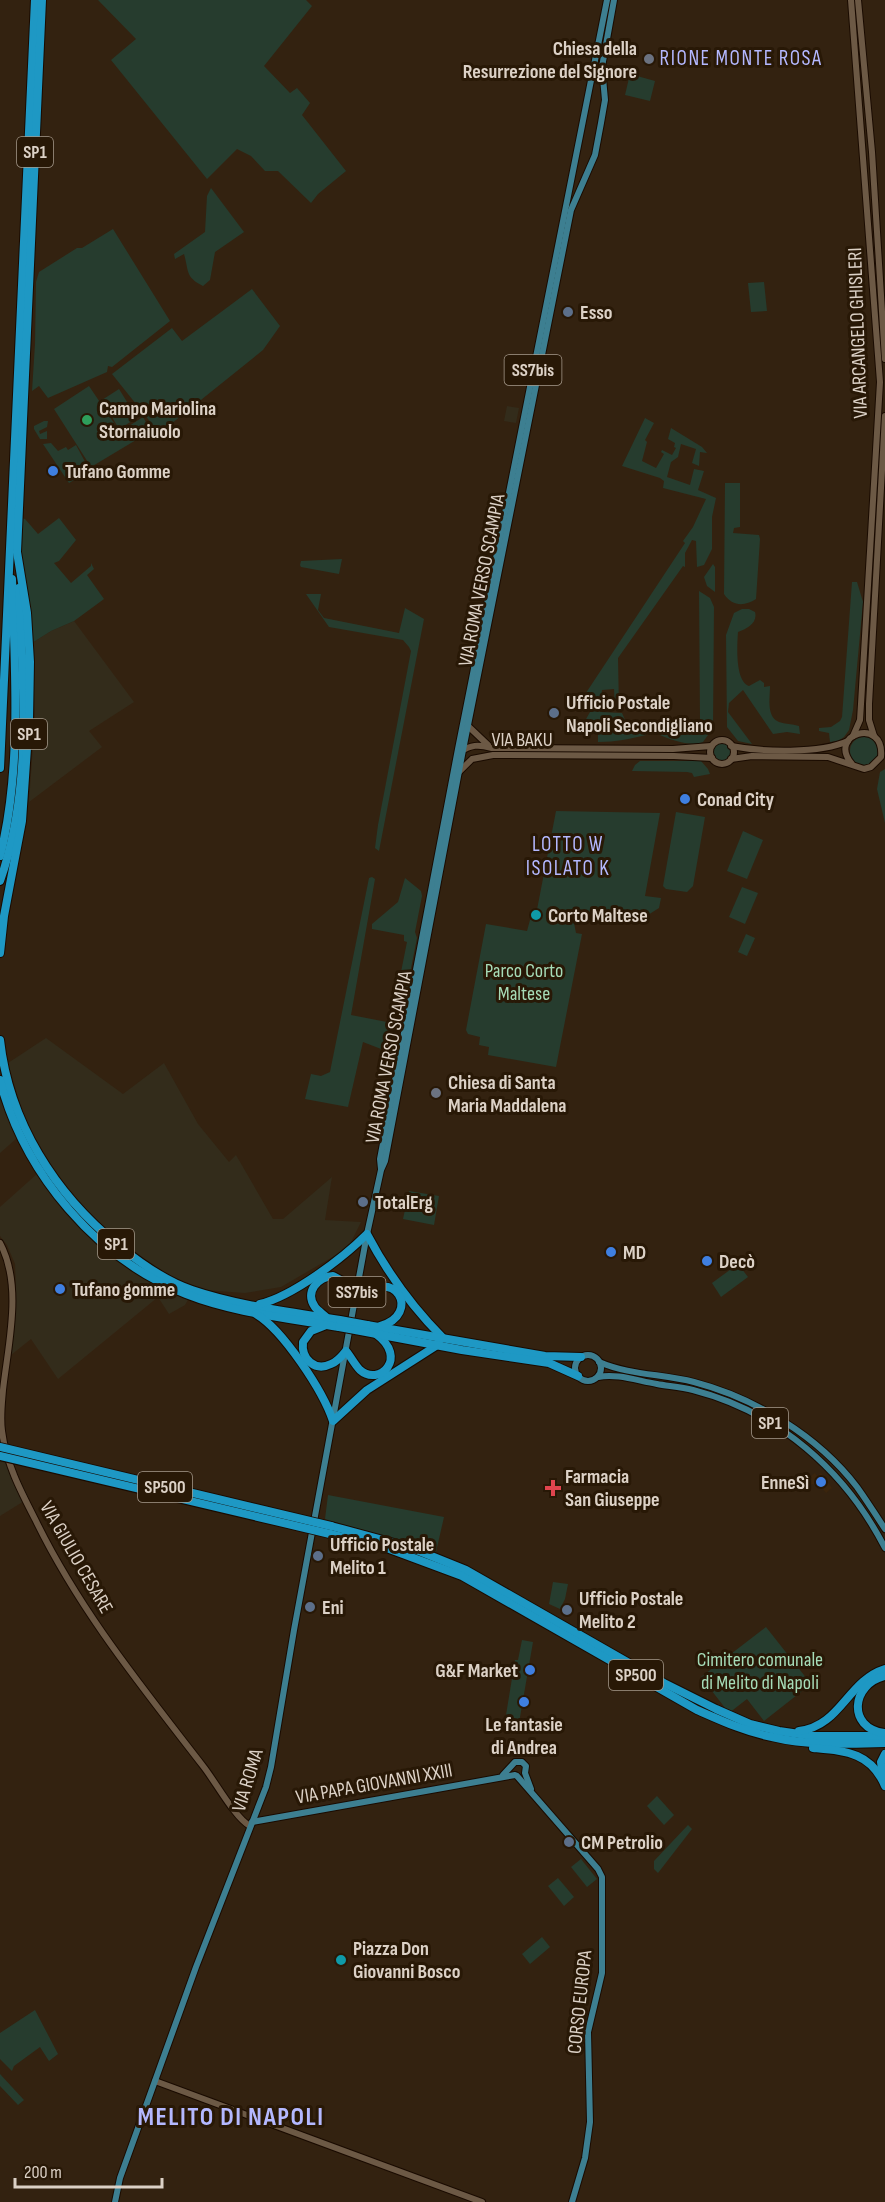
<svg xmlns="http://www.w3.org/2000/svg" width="885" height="2202" font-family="'Sofia Sans Condensed',sans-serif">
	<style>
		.built { fill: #3b250d }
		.industrial { fill: #332c1b }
		.green { fill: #263c2e }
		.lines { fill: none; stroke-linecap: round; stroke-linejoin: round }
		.secondary-casing { stroke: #1a0b00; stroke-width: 8 }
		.primary-casing { stroke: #1a0b00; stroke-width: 8 }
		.highway-casing { stroke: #1a0b00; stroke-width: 10 }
		.secondary { stroke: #6c5945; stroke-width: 6 }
		.primary { stroke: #3d7f91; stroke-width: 6 }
		.highway { stroke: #1e98c4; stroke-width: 8 }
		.highway-bridge-casing { stroke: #1a0b00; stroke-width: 10; stroke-linecap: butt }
		.highway-bridge { stroke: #1e98c4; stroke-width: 8 }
		.worship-dot { fill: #6b7280; stroke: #281806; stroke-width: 2 }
		.service-dot { fill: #5c6f8a; stroke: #281806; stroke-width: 2 }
		.leisure-dot { fill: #2e9e5b; stroke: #281806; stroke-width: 2 }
		.shop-dot { fill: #3f7fe0; stroke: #281806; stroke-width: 2 }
		.culture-dot { fill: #0f9aa8; stroke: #281806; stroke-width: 2 }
		.health-dot { fill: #e0444e; stroke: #281806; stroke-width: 2 }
		.labels { text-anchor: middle; stroke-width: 6; stroke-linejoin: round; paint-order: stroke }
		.shield { fill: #281806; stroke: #a69a8c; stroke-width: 1.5 }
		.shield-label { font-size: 18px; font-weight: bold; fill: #dcd1c6 }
		.poi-label { font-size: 20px; font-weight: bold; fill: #dcd1c6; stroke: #281806; text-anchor: start }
		.street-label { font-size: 20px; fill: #dcd1c6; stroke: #281806 }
		.park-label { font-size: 20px; fill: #a6dcb8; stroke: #281806 }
		.neighbourhood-label { font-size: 21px; letter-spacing: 1.5px; fill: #b4b8ff; stroke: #281806 }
		.district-label { font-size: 26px; font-weight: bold; letter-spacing: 1.5px; fill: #b4b8ff; stroke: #281806 }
	</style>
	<rect width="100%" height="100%" fill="#332210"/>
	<!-- built -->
	<polygon class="built" points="815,1473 817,1476 821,1473 832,1488 826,1493 818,1484 815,1486 813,1484 810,1485 806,1480"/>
	<!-- industrial -->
	<g class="industrial">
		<polygon points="507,406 519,408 516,423 504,421"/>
		<polygon points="74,621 134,702 89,731 102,747 29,802 35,719 32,643 51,631"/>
		<polygon points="46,1038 123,1094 164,1063 198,1124 229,1162 236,1155 273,1219 283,1219 332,1177 325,1220 361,1222 348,1248 281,1287 245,1293 204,1290 156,1270 107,1232 77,1203 57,1179 36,1144 21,1108 8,1063"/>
		<polygon points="0,1099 17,1138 0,1153"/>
		<polygon points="37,1174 51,1195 86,1232 157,1283 189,1298 185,1305 169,1314 158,1297 58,1379 31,1339 11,1355 16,1289 15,1264 7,1245 0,1236 0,1207"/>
		<polygon points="7,1446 14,1467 29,1498 0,1516 0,1451"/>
	</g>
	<!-- green -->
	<g class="green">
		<polygon points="98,0 306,0 312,6 264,66 290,93 297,88 310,103 302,115 346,171 318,194 311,203 278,171 265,171 251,156 237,149 207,179 111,60 136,39"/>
		<polygon points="630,74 655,81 650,101 625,95"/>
		<path d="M211,188l33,44 -29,20 -5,28 -7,6c-18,-9 -14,-15 -19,-32l-9,5 -1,-5 31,-22 2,-36z"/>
		<polygon points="113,229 170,321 112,367 108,366 107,372 48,398 39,386 32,391 35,344 36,282 39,272 77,248 82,248"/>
		<polygon points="764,282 767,311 751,312 748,283"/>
		<polygon points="252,289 280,326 263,350 166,428 156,429 112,374 172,328 182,341"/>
		<polygon points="89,386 120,432 143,417 151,431 91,467 54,409"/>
		<polygon points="119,389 137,418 119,429 102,400"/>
		<path d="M645,418l9,5 -9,17 2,2 -5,19 14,7 8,-14 -3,-2 1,-2 10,5 4,-7 -2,-1 1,-4 -7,-4 3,-11 31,19 5,6 -7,-1 -1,14 -7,-3 4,-14 -15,-5 -3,13 -7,5 -4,15 23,8 4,-16 10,2 -6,19 18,8 -4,19v32l-8,16 -7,2 -1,-26 -4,-1 -7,13v14l-2,-1 -65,92 1,50 -4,1 -1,-20 -12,1 -2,22 22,1 4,9 19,5 1,8c-17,4 -29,7 -48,7v-13l-17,-1 13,-23 -14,-3 105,-159 -2,-2 10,-14 13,-28 -43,-11 1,-7 -4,-3 -38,-12z"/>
		<polygon points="44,421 48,421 47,427 39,431 40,434 47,431 47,439 40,439 34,429 34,426"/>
		<polygon points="51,443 58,451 66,447 68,450 76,445 90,471 69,483 43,444"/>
		<path d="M725,483h15v44l-6,1 -1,5 26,2 1,4 -4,60c-12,8 -24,7 -32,-5z"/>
		<polygon points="22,518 25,519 38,534 59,518 76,540 59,561 54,563 71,583 91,566 91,563 94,569 87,575 104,599 74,621 51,631 32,643 21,549"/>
		<polygon points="342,559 339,574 301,567 300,565 301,561"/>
		<polygon points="713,564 715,567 715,592 707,586 704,577"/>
		<polygon points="852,582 857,582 863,602 853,710 849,730 844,737 838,741 830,742 829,733 819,731 819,728 831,727 840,721 842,717"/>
		<path d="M699,591l11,7 4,9 -1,121 -10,14c-11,5 -32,-2 -43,-7l-1,-5 35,-1 6,-7z"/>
		<polygon points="306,594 321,594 318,610 324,618 399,633 405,608 424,619 379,851 375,848 378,825 411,651 409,647 403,640 329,627"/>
		<path d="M742,609h7l6,3c3,11 -8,17 -17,20 -1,14 -3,49 11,54l11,-6 4,3v4l6,-1c0,12 -4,31 9,36 6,2 13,2 20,4l1,8 -13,-2 -14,2 -30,-44 -14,13 -1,9 24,32 -14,-3 -11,-14 -1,-92 8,-22z"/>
		<circle cx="864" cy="751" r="14"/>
		<circle cx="722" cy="752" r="9"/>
		<polygon points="640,761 701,761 708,769 710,774 694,777 692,773 687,772 632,771 635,765"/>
		<polygon points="885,769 885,823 877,789 880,772"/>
		<polygon points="556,811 660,813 645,896 661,898 659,908 640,920 572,913 576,933 582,934 556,1067 488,1055 489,1047 479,1045 480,1037 468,1034 466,1030 486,924 527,931 530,920 535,920"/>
		<polygon points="676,812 705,817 693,886 687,892 666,889 663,886"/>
		<polygon points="743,831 763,840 747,879 727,871"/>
		<polygon points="372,877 375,879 351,1015 387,1022 389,1017 392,1017 407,942 404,941 404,935 372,929 372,924 398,902 405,878 421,891 422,896 415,932 417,938 394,1054 363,1042 348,1107 305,1099 311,1074 321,1076 330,1072 369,878"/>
		<polygon points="742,887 758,893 745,924 729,917"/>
		<polygon points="746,934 755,938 747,956 738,952"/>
		<polygon points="409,1191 439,1196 434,1225 403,1219"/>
		<polygon points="738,1264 748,1277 721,1297 712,1283"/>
		<polygon points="328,1495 444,1517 436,1552 325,1519"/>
		<polygon points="553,1582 568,1584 565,1599 560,1609 549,1604"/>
		<polygon points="766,1627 811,1684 764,1721 747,1699 729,1713 701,1677"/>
		<polygon points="522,1640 533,1642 519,1723 505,1721 515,1660 518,1660"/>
		<polygon points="657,1796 674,1815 664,1825 647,1806"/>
		<polygon points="688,1825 692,1829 658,1873 654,1869 654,1861"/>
		<polygon points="581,1859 597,1879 587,1887 571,1867"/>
		<polygon points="558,1878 574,1897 564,1906 548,1886"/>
		<polygon points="542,1937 550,1947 530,1964 522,1954"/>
		<polygon points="35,2010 58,2054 49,2061 40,2047 14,2066 12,2071 0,2059 0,2033"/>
		<polygon points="0,2074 24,2100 18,2105 0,2086"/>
	</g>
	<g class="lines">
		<!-- secondary casing -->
		<g class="secondary-casing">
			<g id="secondary">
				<polyline points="851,0 880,382 861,704 860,720 853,736"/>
				<polyline points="858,0 872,152 885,359"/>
				<polyline points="468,726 488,745"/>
				<polyline points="874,736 869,720 869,704 885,416"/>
				<circle cx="722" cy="752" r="12"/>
				<path d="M731,746c31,6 89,8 117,-5"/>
				<path d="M460,752c11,-7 18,-8 31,-4l182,1 38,-3"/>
				<path d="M731,759l21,-3 76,1 36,12 7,-2 10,-10c4,-41 -55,-23 -29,7"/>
				<polyline points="459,772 472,759 493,755 674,756 712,758"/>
				<path d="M0,1243c23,43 8,101 3,147 -1,13 -3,27 -1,41 4,32 18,59 33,88 44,91 107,168 168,247 12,15 32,52 47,60"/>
				<polyline points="155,2081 482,2202"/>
			</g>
		</g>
		<!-- primary casing -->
		<g class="primary-casing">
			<g id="primary">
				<polyline points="381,1169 380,1159 458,749 607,0"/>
				<circle cx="588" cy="1368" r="13"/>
				<path d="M599,1362c30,13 64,12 95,20 61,16 124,54 163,105 10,14 19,28 28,42"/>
				<path d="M598,1377c19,-4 40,4 59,7 11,2 24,3 36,6 85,22 152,80 192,158"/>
				<polyline points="503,1775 515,1762 522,1762 526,1766 525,1773 531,1789"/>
				<polyline points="517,1776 598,1869 602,1877 602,1973 588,2032 590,2122 585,2158 572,2202"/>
				<polyline points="252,1822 515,1775"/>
				<polyline points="115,2202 120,2178 196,1967 266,1787 271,1767 294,1630 367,1234 381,1170 385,1161 463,750 571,210 595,155 601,123 605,100 602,67 614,0"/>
			</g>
		</g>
		<!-- highway casing -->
		<g class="highway-casing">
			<g id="highway">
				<polyline points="0,768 35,0"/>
				<path d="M0,856c22,-85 15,-189 12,-277"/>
				<path d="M0,881c33,-93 23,-196 19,-293"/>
				<polyline points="0,953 4,916 22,821 29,719 30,662 27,613 17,552 42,0"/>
				<path d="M0,1040c9,82 55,154 118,205 22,18 47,36 74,45 47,16 99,22 148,30"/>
				<path d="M0,1080c24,93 96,179 186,214 48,19 102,24 153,33"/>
				<path d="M260,1304c33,-8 83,-46 107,-70 20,38 46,74 76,104"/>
				<path d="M256,1314c27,16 67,77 77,107l34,-31 72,-46"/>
				<path d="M326,1317c-3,-3 -8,-6 -11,-10 -11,-15 3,-30 18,-31l11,6 11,18c41,-38 67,15 25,26"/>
				<path d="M326,1325l-15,6 -8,11c-2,17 12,30 28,22 6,-2 11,-8 15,-13 5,6 9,14 14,19 19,17 49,-12 16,-36"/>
				<polyline points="367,1325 545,1356 581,1357"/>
				<polyline points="366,1332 462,1350 549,1363 578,1376"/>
				<polyline points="331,1526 409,1547 466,1570 664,1683 716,1709 750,1724 779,1731 813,1736 885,1736"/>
				<path d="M330,1534l54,13 78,29 235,134c25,11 49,22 75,27 37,9 75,7 113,6"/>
				<path d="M799,1731c42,-5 48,-50 86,-62"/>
				<path d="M884,1733c-37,-5 -33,-49 1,-57"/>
				<path d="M813,1748c32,3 58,4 72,38"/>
				<polyline points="883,1777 881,1762 885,1754"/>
			</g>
		</g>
		<!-- secondary -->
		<use href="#secondary" class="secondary"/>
		<!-- primary -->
		<use href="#primary" class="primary"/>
		<!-- highway -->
		<use href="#highway" class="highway"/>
		<!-- highway-bridge casing -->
		<g class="highway-bridge-casing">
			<g id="highway-bridge">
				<polyline points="340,1320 367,1325"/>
				<polyline points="339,1327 366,1332"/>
				<polyline points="0,1447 331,1526"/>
				<polyline points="0,1456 330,1534"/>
			</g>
		</g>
		<!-- highway-bridge -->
		<use href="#highway-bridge" class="highway-bridge"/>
	</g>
	<!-- markers -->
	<g class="worship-dot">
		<circle cx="649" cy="59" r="6"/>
		<circle cx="436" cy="1093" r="6"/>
	</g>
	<g class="service-dot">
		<circle cx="568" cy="312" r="6"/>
		<circle cx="554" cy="713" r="6"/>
		<circle cx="363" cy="1202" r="6"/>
		<circle cx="318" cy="1556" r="6"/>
		<circle cx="310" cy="1607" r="6"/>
		<circle cx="567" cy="1610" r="6"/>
		<circle cx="569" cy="1842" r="6"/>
	</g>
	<circle class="leisure-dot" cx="87" cy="420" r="6"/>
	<g class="shop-dot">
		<circle cx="53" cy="471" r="6"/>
		<circle cx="685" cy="799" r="6"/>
		<circle cx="611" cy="1252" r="6"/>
		<circle cx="707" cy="1261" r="6"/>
		<circle cx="60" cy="1289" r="6"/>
		<circle cx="821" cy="1482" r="6"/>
		<circle cx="530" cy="1670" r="6"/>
		<circle cx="524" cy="1702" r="6"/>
	</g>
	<g class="culture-dot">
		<circle cx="536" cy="915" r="6"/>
		<circle cx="341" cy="1960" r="6"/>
	</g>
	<path class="health-dot" d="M550 1479h6v6h6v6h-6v6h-6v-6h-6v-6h6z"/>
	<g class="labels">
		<!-- shield labels -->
		<g class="shield">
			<rect x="17" y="137" width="36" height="30" rx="4.5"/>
			<rect x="504.5" y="355" width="57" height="30" rx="4.5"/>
			<rect x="11" y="719" width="36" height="30" rx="4.5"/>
			<rect x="98" y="1229" width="36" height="30" rx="4.5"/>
			<rect x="328.5" y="1277" width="57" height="30" rx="4.5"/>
			<rect x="752" y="1408" width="36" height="30" rx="4.5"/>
			<rect x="138" y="1472" width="54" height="30" rx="4.5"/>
			<rect x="609" y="1660" width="54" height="30" rx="4.5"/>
		</g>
		<g class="shield-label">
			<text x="35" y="158">SP1</text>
			<text x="533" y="376">SS7bis</text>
			<text x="29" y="740">SP1</text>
			<text x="116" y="1250">SP1</text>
			<text x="357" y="1298">SS7bis</text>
			<text x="770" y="1429">SP1</text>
			<text x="165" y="1493">SP500</text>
			<text x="636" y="1681">SP500</text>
		</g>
		<!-- poi labels -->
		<g class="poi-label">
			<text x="637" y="55" text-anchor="end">Chiesa della<tspan x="637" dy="23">Resurrezione del Signore</tspan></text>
			<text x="580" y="319">Esso</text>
			<text x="99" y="415">Campo Mariolina<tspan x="99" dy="23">Stornaiuolo</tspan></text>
			<text x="65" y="478">Tufano Gomme</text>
			<text x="566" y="709">Ufficio Postale<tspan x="566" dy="23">Napoli Secondigliano</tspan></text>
			<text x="697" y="806">Conad City</text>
			<text x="548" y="922">Corto Maltese</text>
			<text x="448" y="1089">Chiesa di Santa<tspan x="448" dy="23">Maria Maddalena</tspan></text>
			<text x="375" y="1209">TotalErg</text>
			<text x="623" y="1259">MD</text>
			<text x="719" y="1268">Decò</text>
			<text x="72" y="1296">Tufano gomme</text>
			<text x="565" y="1483">Farmacia<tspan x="565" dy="23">San Giuseppe</tspan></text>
			<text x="809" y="1489" text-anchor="end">EnneSì</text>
			<text x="330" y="1551">Ufficio Postale<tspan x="330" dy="23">Melito 1</tspan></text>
			<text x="579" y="1605">Ufficio Postale<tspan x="579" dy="23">Melito 2</tspan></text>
			<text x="322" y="1614">Eni</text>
			<text x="518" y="1677" text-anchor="end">G&amp;F Market</text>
			<text x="524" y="1731" text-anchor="middle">Le fantasie<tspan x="524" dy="23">di Andrea</tspan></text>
			<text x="581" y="1849">CM Petrolio</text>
			<text x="353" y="1955">Piazza Don<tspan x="353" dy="23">Giovanni Bosco</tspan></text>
		</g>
		<!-- street labels -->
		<g class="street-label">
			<text transform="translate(857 333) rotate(-92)" y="7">VIA ARCANGELO GHISLERI</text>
			<text transform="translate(481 580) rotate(-79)" y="7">VIA ROMA VERSO SCAMPIA</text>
			<text x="522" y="746">VIA BAKU</text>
			<text transform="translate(388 1057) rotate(-79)" y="7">VIA ROMA VERSO SCAMPIA</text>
			<text transform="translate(77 1557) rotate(60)" y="7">VIA GIULIO CESARE</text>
			<text transform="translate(247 1780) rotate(-73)" y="7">VIA ROMA</text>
			<text transform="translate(374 1783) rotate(-10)" y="7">VIA PAPA GIOVANNI XXIII</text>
			<text transform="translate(579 2002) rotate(-84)" y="7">CORSO EUROPA</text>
		</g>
		<!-- park labels -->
		<g class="park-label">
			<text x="524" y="977">Parco Corto<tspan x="524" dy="23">Maltese</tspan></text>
			<text x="760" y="1666">Cimitero comunale<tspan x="760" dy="23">di Melito di Napoli</tspan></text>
		</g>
		<!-- neighbourhood labels -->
		<g class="neighbourhood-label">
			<text x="741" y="65">RIONE MONTE ROSA</text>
			<text x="568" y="851">LOTTO W<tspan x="568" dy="24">ISOLATO K</tspan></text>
		</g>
		<!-- district labels -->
		<g class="district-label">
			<text x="231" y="2125">MELITO DI NAPOLI</text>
		</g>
	</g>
	<!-- scale -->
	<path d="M15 2178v9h147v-9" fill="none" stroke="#dcd1c6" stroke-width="3"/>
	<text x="24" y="2178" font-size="18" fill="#dcd1c6" stroke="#281806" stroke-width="4.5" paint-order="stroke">200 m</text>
</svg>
